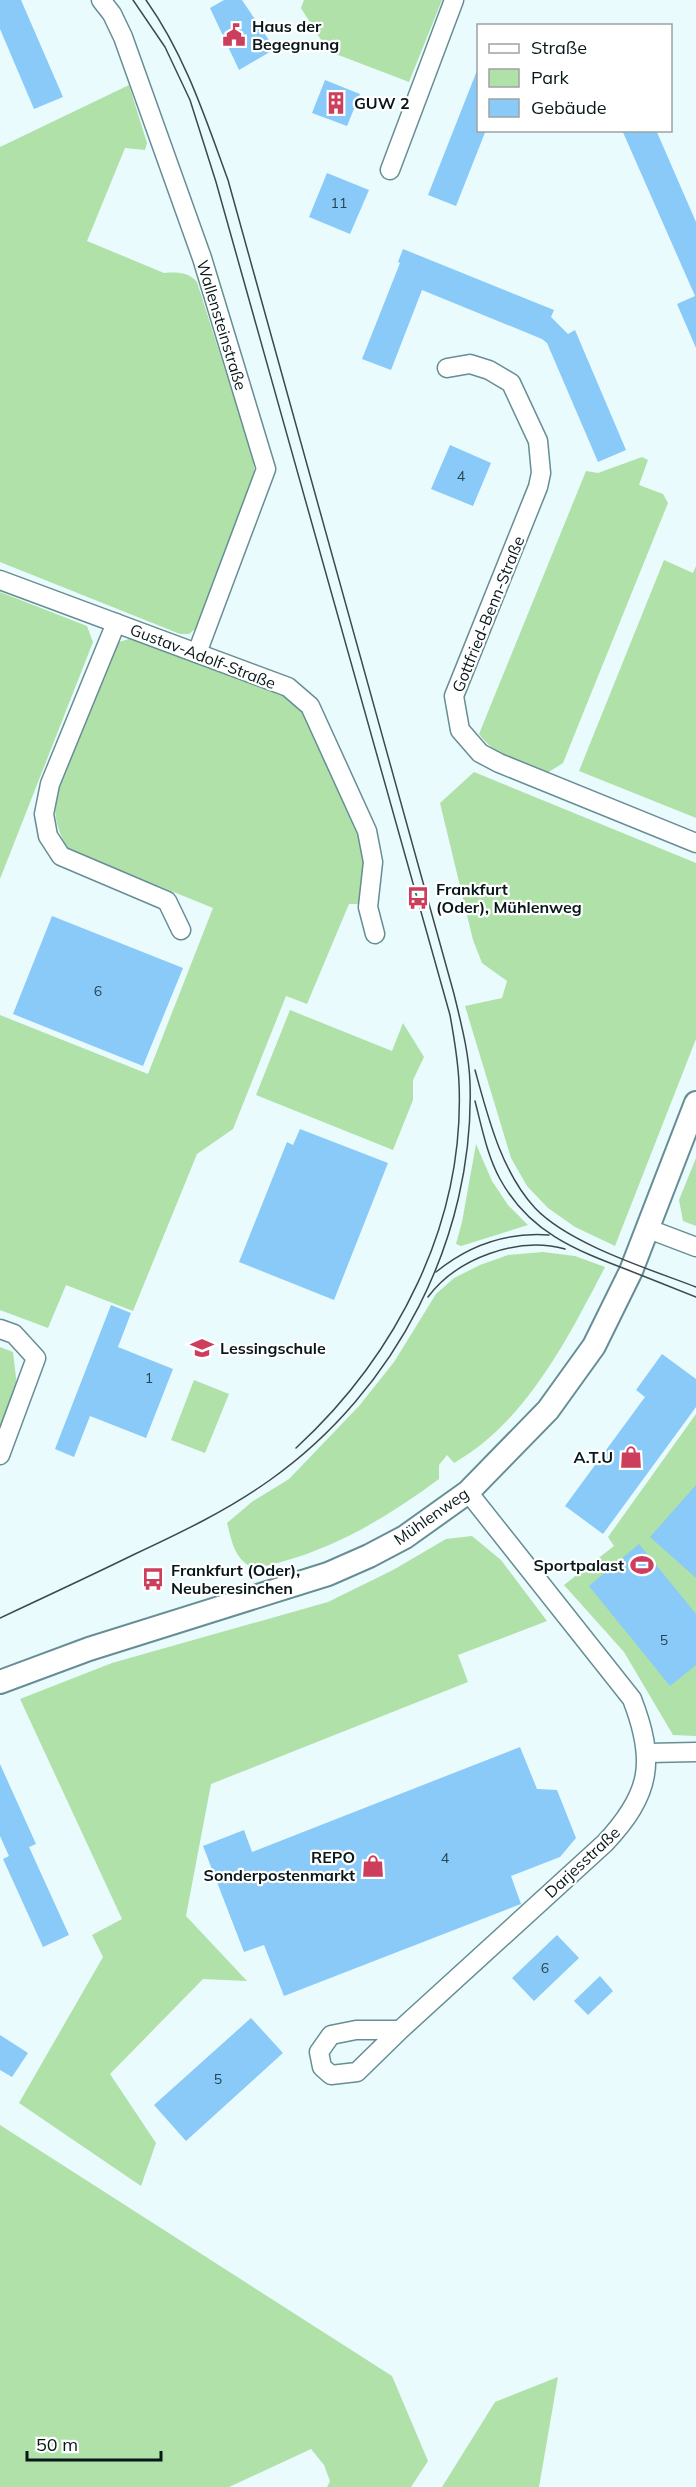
<svg xmlns="http://www.w3.org/2000/svg" width="696" height="2487" font-family="Mulish,sans-serif">
	<style>
		.green { fill: #afe1a8 }
		.building { fill: #89caf8 }
		.lines { fill: none; stroke-linecap: round; stroke-linejoin: round }
		.minor-casing { stroke: #668e94; stroke-width: 21 }
		.tertiary-casing { stroke: #668e94; stroke-width: 26 }
		.minor { stroke: #fff; stroke-width: 18 }
		.tertiary { stroke: #fff; stroke-width: 22 }
		.tram { stroke: #3b4b4d; stroke-width: 1.5 }
		.labels { text-anchor: middle; stroke-width: 4.5; stroke-linejoin: round; paint-order: stroke }
		.number-label { font-size: 14px; fill: #284452 }
		.poi-label { font-size: 16px; font-weight: bold; fill: #08181a; stroke: #fff; text-anchor: start }
		.street-label { font-size: 16px; fill: #08181a; stroke: #fff }
	</style>
	<rect width="100%" height="100%" fill="#eafbfd"/>
	<!-- green -->
	<g class="green">
		<polygon points="304,0 442,0 409,82 328,51 301,8"/>
		<path d="M129,85l18,58 -2,7 -20,-2 -38,93 77,32c13,-1 24,-1 33,9l56,176 2,20 -60,151 -6,5h-9l-180,-72v-415z"/>
		<path d="M642,457l6,3 -9,25 24,9 5,9 -105,260 -16,10c-23,-10 -54,-18 -68,-39l107,-263 12,2z"/>
		<polygon points="664,560 693,573 696,566 696,818 579,771"/>
		<polygon points="0,592 87,626 93,642 0,879"/>
		<path d="M132,638l162,62 10,9 52,118 9,43 -5,34h-11l-42,100 -21,-8 -53,133 -36,25 -64,157 -67,-26 -18,43 -48,-18v-295l148,59 65,-166 -145,-59c-11,-19 -15,-34 -12,-55l60,-151z"/>
		<polygon points="474,772 696,863 696,1039 615,1246 575,1227 548,1208 527,1186 511,1158 465,1006 502,998 507,981 482,963 473,940 440,803"/>
		<polygon points="290,1010 392,1051 403,1023 424,1057 413,1080 413,1100 393,1150 256,1095"/>
		<polygon points="476,1144 492,1181 508,1205 528,1225 461,1246 456,1244 462,1222"/>
		<polygon points="696,1158 696,1226 683,1221 679,1200"/>
		<path d="M543,1252l32,4 30,11c-37,71 -79,155 -151,196l-7,-8 -8,10v14c-49,36 -99,67 -158,83 -10,2 -22,8 -31,4 -16,-8 -19,-28 -23,-43l26,-22 36,-22 70,-73 35,-44 42,-68 18,-16 26,-13 28,-10z"/>
		<polygon points="0,1347 13,1352 17,1386 0,1431"/>
		<polygon points="194,1380 229,1394 205,1453 171,1440"/>
		<polygon points="696,1414 696,1736 673,1735 624,1652 564,1585 614,1546 608,1537"/>
		<polygon points="472,1536 501,1560 547,1621 458,1655 468,1682 211,1784 186,1916 247,1981 203,1979 110,2074 156,2143 141,2186 19,2103 103,1957 92,1935 122,1919 20,1699 112,1663 328,1602 393,1570 446,1539"/>
		<polygon points="0,2125 392,2376 428,2461 411,2487 327,2487 330,2481 324,2465 311,2449 229,2487 0,2487"/>
		<polygon points="558,2377 539,2487 442,2487 495,2402"/>
	</g>
	<!-- building -->
	<g class="building">
		<polygon points="0,0 21,0 63,97 34,109 0,29"/>
		<polygon points="224,0 242,0 275,49 239,70 210,8"/>
		<polygon points="478,68 478,130 486,130 456,206 428,195"/>
		<polygon points="325,80 360,94 347,126 312,113"/>
		<polygon points="622,130 656,130 696,222 696,348 677,304 695,296"/>
		<polygon points="327,173 369,190 350,234 309,217"/>
		<polygon points="403,249 554,310 551,317 568,334 575,330 626,450 598,462 547,343 542,339 422,290 391,370 362,359 400,263 398,262"/>
		<polygon points="450,445 491,463 473,506 431,489"/>
		<polygon points="52,916 183,968 143,1066 13,1014"/>
		<polygon points="300,1129 388,1163 334,1300 239,1262 287,1142 293,1145"/>
		<polygon points="111,1305 131,1313 118,1347 173,1369 146,1438 90,1416 74,1457 55,1449"/>
		<polygon points="662,1354 696,1379 696,1407 603,1534 565,1506 645,1397 636,1390"/>
		<polygon points="696,1485 696,1578 650,1537"/>
		<polygon points="639,1544 696,1614 696,1665 670,1686 589,1586"/>
		<polygon points="520,1747 537,1789 557,1790 576,1838 560,1857 511,1876 521,1904 284,1996 264,1945 244,1952 203,1846 244,1830 252,1852"/>
		<polygon points="0,1764 36,1844 29,1847 69,1935 43,1947 3,1859 9,1856 0,1836"/>
		<polygon points="557,1935 579,1958 534,2001 512,1978"/>
		<polygon points="600,1976 613,1991 588,2015 574,2001"/>
		<polygon points="251,2018 283,2053 186,2141 154,2105"/>
		<polygon points="0,2035 28,2053 12,2077 0,2070"/>
	</g>
	<g class="lines">
		<!-- minor casing -->
		<g class="minor-casing">
			<g id="minor">
				<polyline points="101,0 112,14 123,37 202,258 266,469 197,653"/>
				<polyline points="390,170 454,0"/>
				<polyline points="447,368 470,364 489,370 511,383 538,441 541,473 538,487 454,696 460,730 480,753 499,763 696,843"/>
				<polyline points="0,580 288,687 310,706 367,831 373,862 368,907 375,934"/>
				<polyline points="116,623 50,784 44,814 48,836 61,856 167,901 181,930"/>
				<polyline points="646,1228 696,1247"/>
				<polyline points="0,1329 14,1334 36,1358 0,1455"/>
				<polyline points="648,1753 696,1752"/>
				<path d="M400,2030h-44l-25,5 -12,17 3,15 9,8 26,-3 43,-42 205,-187c46,-49 51,-82 27,-144l-164,-207"/>
			</g>
		</g>
		<!-- tertiary casing -->
		<g class="tertiary-casing">
			<polyline id="tertiary" points="0,1682 89,1649 328,1574 369,1556 405,1537 468,1492 548,1410 594,1346 631,1271 696,1103"/>
		</g>
		<!-- minor -->
		<use href="#minor" class="minor"/>
		<!-- tertiary -->
		<use href="#tertiary" class="tertiary"/>
		<!-- tram -->
		<g class="tram">
			<path d="M133,0l32,47 25,53 26,82 234,833c4,22 8,45 9,68 6,140 -62,272 -163,365"/>
			<path d="M475,1070c13,47 26,101 60,138 34,36 114,61 161,79"/>
			<path d="M475,1101c7,27 12,54 25,78 29,53 75,71 128,91 23,9 45,18 68,27"/>
			<path d="M436,1272c33,-27 71,-40 113,-37"/>
			<path d="M428,1297c29,-39 90,-61 137,-48"/>
			<path d="M0,1618c45,-21 90,-42 135,-64 47,-22 93,-44 135,-74 126,-89 205,-243 200,-397 -1,-30 -9,-60 -16,-89l-226,-814c-23,-63 -43,-125 -82,-180"/>
		</g>
	</g>
	<!-- icons -->
	<defs>
		<g id="civic-bare" transform="scale(1.8)"><path d="M-.6-6.5H3V-4.5H.6V-3L4-1V1h2V6H-6V1h2V-1L-.6-3ZM-1.2 2.5V6h2.4V2.5Z" fill="#cd3d5c" stroke="#fff" stroke-width="2.5" paint-order="stroke"/></g>
		<g id="building-bare" transform="scale(1.8)"><path d="M-4-6H4V6H1V3H-1V6H-4ZM-2.5-4.3h1.7v1.8h-1.7ZM.8-4.3h1.7v1.8H.8ZM-2.5-1h1.7V.8h-1.7ZM.8-1h1.7V.8H.8Z" fill="#cd3d5c" stroke="#fff" stroke-width="2.5" paint-order="stroke"/></g>
		<g id="bus-bare" transform="scale(1.8)"><path d="M-5-6H5V4H4V6H2V4H-2V6H-4V4H-5ZM-3.5-4V0h7V-4ZM-3.5 1.2v1.5H-2V1.2ZM2 1.2v1.5H3.5V1.2Z" fill="#cd3d5c" stroke="#fff" stroke-width="2.5" paint-order="stroke"/></g>
		<g id="school-bare" transform="scale(1.8)"><path d="M0-5L7-2L0 1L-7-2ZM-4 1L0 2.5L4 1V4Q0 6-4 4Z" fill="#cd3d5c" stroke="#fff" stroke-width="2.5" paint-order="stroke"/></g>
		<g id="shop-bare" transform="scale(1.8)"><path d="M-5-2.5h2.3a2.7 3.5 0 0 1 5.4 0H5L5.5 6h-11ZM-1.5-2.5h3a1.5 2.3 0 0 0-3 0Z" fill="#cd3d5c" stroke="#fff" stroke-width="2.5" paint-order="stroke"/></g>
		<g id="stadium-bare" transform="scale(1.8)"><path d="M0-5a6.5 5 0 1 0 0 10a6.5 5 0 1 0 0-10ZM-3.5-1.8h7v3.6h-7Z" fill="#cd3d5c" stroke="#fff" stroke-width="2.5" paint-order="stroke"/></g>
	</defs>
	<g fill-rule="evenodd">
		<use href="#civic-bare" x="234" y="35"/>
		<use href="#building-bare" x="336" y="103"/>
		<use href="#bus-bare" x="418" y="898"/>
		<use href="#school-bare" x="202" y="1348"/>
		<use href="#shop-bare" x="631" y="1457"/>
		<use href="#stadium-bare" x="642" y="1565"/>
		<use href="#bus-bare" x="153" y="1579"/>
		<use href="#shop-bare" x="373" y="1866"/>
	</g>
	<g class="labels">
		<!-- number labels -->
		<g class="number-label">
			<text x="339" y="208">11</text>
			<text x="461" y="481">4</text>
			<text x="98" y="996">6</text>
			<text x="149" y="1383">1</text>
			<text x="664" y="1645">5</text>
			<text x="445" y="1863">4</text>
			<text x="545" y="1973">6</text>
			<text x="218" y="2084">5</text>
		</g>
		<!-- poi labels -->
		<g class="poi-label">
			<text x="252" y="32">Haus der<tspan x="252" dy="18">Begegnung</tspan></text>
			<text x="354" y="109">GUW 2</text>
			<text x="436" y="895">Frankfurt<tspan x="436" dy="18">(Oder), Mühlenweg</tspan></text>
			<text x="220" y="1354">Lessingschule</text>
			<text x="613" y="1463" text-anchor="end">A.T.U</text>
			<text x="624" y="1571" text-anchor="end">Sportpalast</text>
			<text x="171" y="1576">Frankfurt (Oder),<tspan x="171" dy="18">Neuberesinchen</tspan></text>
			<text x="355" y="1863" text-anchor="end">REPO<tspan x="355" dy="18">Sonderpostenmarkt</tspan></text>
		</g>
		<!-- street labels -->
		<g class="street-label">
			<text transform="translate(222 325) rotate(73)" y="6">Wallensteinstraße</text>
			<text transform="translate(488 614) rotate(-68)" y="6">Gottfried-Benn-Straße</text>
			<text transform="translate(203 656) rotate(21)" y="6">Gustav-Adolf-Straße</text>
			<text transform="translate(431 1516) rotate(-35)" y="6">Mühlenweg</text>
			<text transform="translate(582 1862) rotate(-43)" y="6">Darjesstraße</text>
		</g>
	</g>
	<!-- legend -->
	<rect x="477" y="24" width="195" height="108" fill="#ffffff" stroke="#9ca3a3" stroke-width="1.5"/>
	<rect x="489" y="44" width="30" height="9" fill="#ffffff" stroke="#9ca3a3" stroke-width="1.5"/>
	<text x="531" y="54" font-size="18" fill="#08181a">Straße</text>
	<rect x="489" y="69" width="30" height="18" fill="#afe1a8" stroke="#9ca3a3" stroke-width="1.5"/>
	<text x="531" y="84" font-size="18" fill="#08181a">Park</text>
	<rect x="489" y="99" width="30" height="18" fill="#89caf8" stroke="#9ca3a3" stroke-width="1.5"/>
	<text x="531" y="114" font-size="18" fill="#08181a">Gebäude</text>
	<!-- scale -->
	<path d="M27 2451v9h134v-9" fill="none" stroke="#08181a" stroke-width="3"/>
	<text x="36" y="2451" font-size="18" fill="#08181a" stroke="#ffffff" stroke-width="4.5" paint-order="stroke">50 m</text>
</svg>
